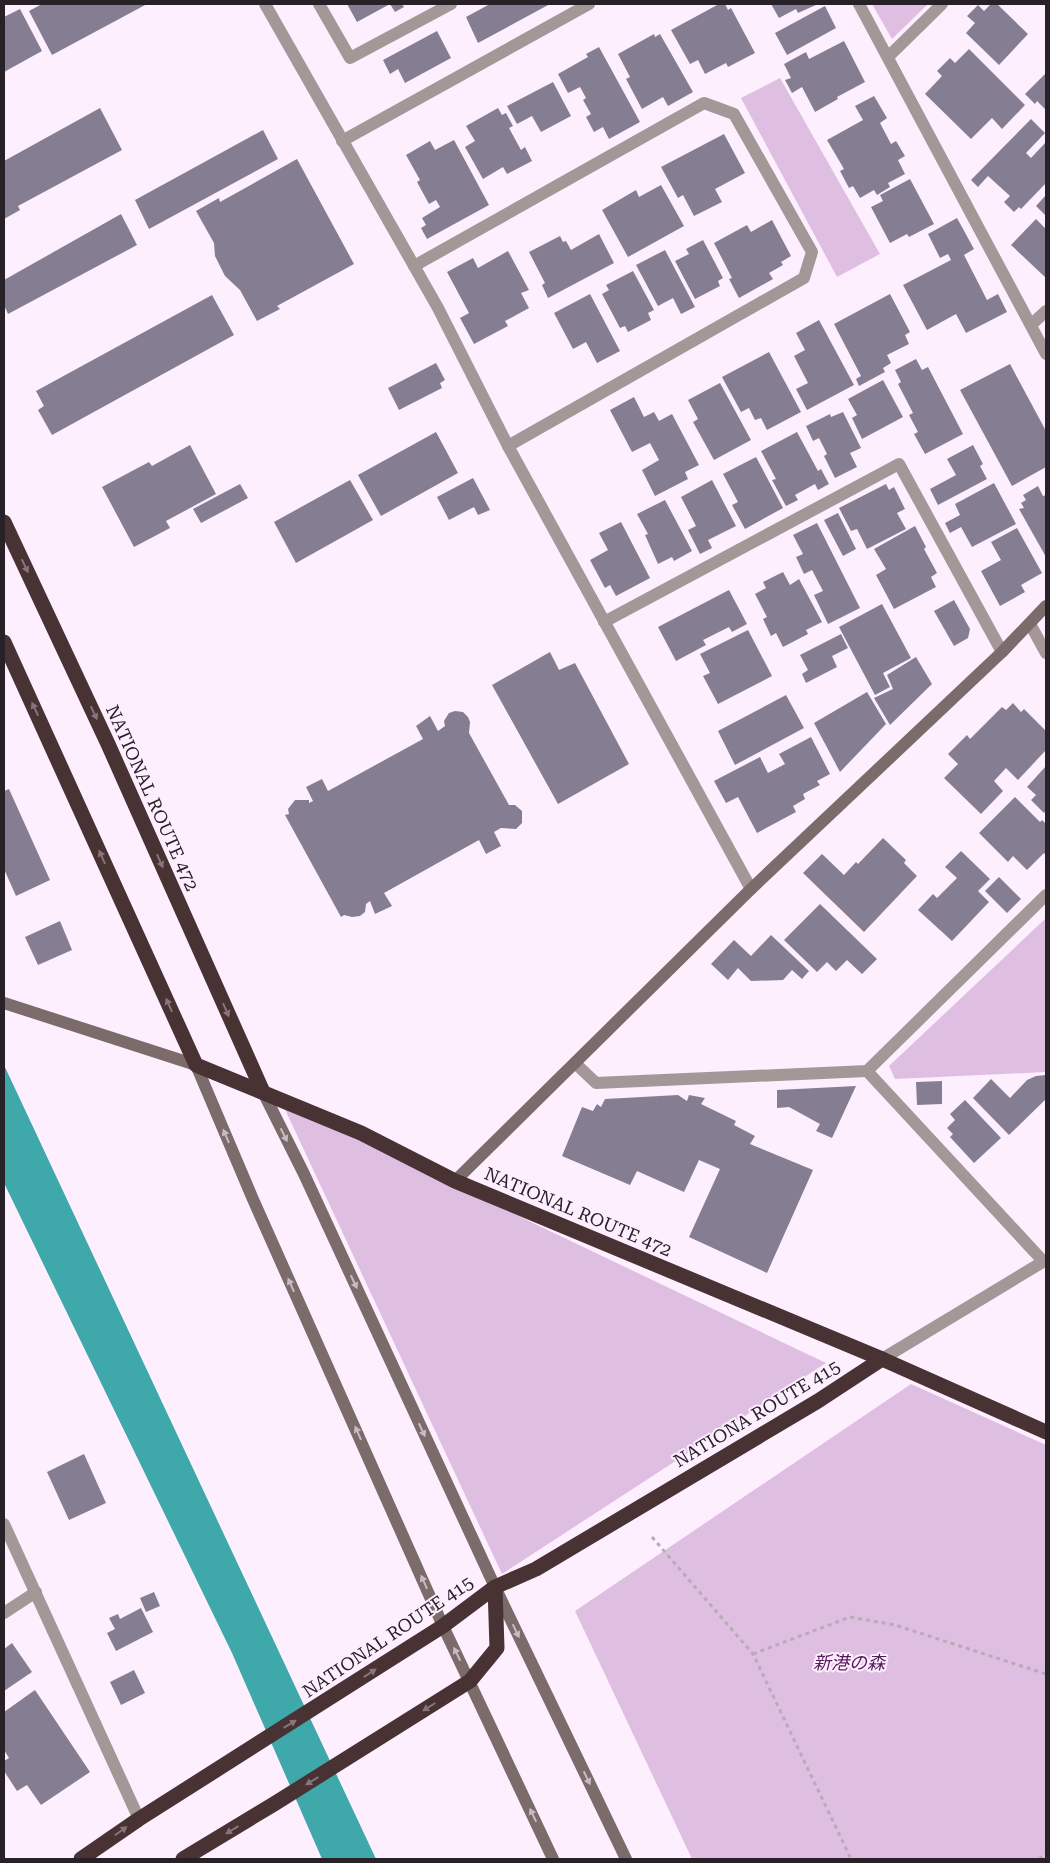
<svg xmlns="http://www.w3.org/2000/svg" width="1050" height="1863" font-family="'Roboto Serif','Noto Sans JP',serif">
	<style>
		.green { fill: #dfbfe1 }
		.water { fill: #3ea8aa }
		.building { fill: #857e93 }
		.lines { fill: none; stroke-linecap: round; stroke-linejoin: round }
		.path { stroke: #b8abb8; stroke-width: 3; stroke-dasharray: 4 4; stroke-linecap: butt }
		.street { stroke: #a39797; stroke-width: 12 }
		.secondary { stroke: #7c6b6b; stroke-width: 12 }
		.highway { stroke: #483233; stroke-width: 15 }
		.oneway { fill: #88747a }
		.oneway2 { fill: #cabac3 }
		.labels { text-anchor: middle; stroke-width: 4; stroke-linejoin: round; paint-order: stroke }
		.street-label { font-size: 18px; fill: #282128; stroke: #feeffe }
		.park-label { font-size: 18px; font-style: italic; fill: #56195b; stroke: #feeffe }
	</style>
	<rect width="100%" height="100%" fill="#feeffe"/>
	<!-- green -->
	<g class="green">
		<polygon points="872,4 928,4 892,39"/>
		<polygon points="780,78 880,254 837,277 741,98"/>
		<polygon points="1046,918 1046,1072 895,1079 889,1066"/>
		<polygon points="282,1103 826,1363 502,1574"/>
		<polygon points="911,1384 1046,1445 1046,1859 692,1859 575,1611"/>
	</g>
	<!-- water -->
	<polygon class="water" points="4,1065 376,1859 322,1859 232,1653 4,1183"/>
	<!-- building -->
	<g class="building">
		<polygon points="42,4 147,4 52,55 29,11"/>
		<polygon points="347,4 390,4 357,22"/>
		<polygon points="390,4 402,4 404,7 395,12"/>
		<polygon points="490,4 550,4 478,43 466,17"/>
		<polygon points="719,4 725,4 728,10 731,8 755,53 728,67 726,63 705,74 698,60 690,64 671,30"/>
		<polygon points="771,4 818,4 798,13 796,9 779,18"/>
		<polygon points="991,4 997,4 1028,34 999,65 966,33 975,23 967,16 978,5 984,11"/>
		<polygon points="825,6 836,28 787,55 775,33"/>
		<polygon points="20,9 42,51 4,72 4,17"/>
		<polygon points="437,31 451,58 405,83 398,69 390,74 383,60"/>
		<polygon points="654,34 655,37 660,34 693,92 668,106 663,97 642,109 626,79 630,77 618,54"/>
		<polygon points="844,41 865,82 837,97 838,99 815,112 802,87 792,93 785,80 791,78 784,64 806,52 809,59"/>
		<polygon points="599,47 640,122 609,139 603,127 594,132 586,117 591,114 583,100 586,98 580,87 568,93 558,74 588,57 586,54"/>
		<polygon points="969,49 1025,105 1002,129 992,118 971,139 925,94 942,76 937,71 950,58 955,63"/>
		<polygon points="1046,73 1046,110 1037,101 1035,104 1025,94"/>
		<polygon points="553,82 571,116 541,132 532,116 517,124 507,106"/>
		<polygon points="874,96 887,118 880,123 891,144 896,141 905,156 898,160 905,174 888,183 890,187 877,195 874,190 860,198 853,186 849,188 840,171 844,169 827,140 863,120 855,106"/>
		<polygon points="100,108 122,150 18,206 20,210 4,219 4,161"/>
		<polygon points="498,108 502,115 506,113 513,126 509,128 521,150 525,147 532,161 507,174 503,167 483,179 465,147 475,141 466,126"/>
		<polygon points="1031,119 1045,133 1026,153 1031,158 1046,142 1046,183 1021,209 1019,207 1014,212 1004,202 1010,196 988,176 978,187 971,180"/>
		<polygon points="263,130 278,159 149,229 135,200"/>
		<polygon points="724,134 745,173 715,189 722,202 694,216 683,195 678,198 661,167"/>
		<polygon points="454,140 489,205 427,239 421,228 426,225 422,218 440,207 436,200 429,204 417,182 420,180 406,155 430,141 435,150"/>
		<polygon points="297,159 354,264 277,306 280,309 257,321 240,290 225,276 215,256 214,243 196,211 219,198 220,202"/>
		<polygon points="910,179 934,224 909,237 907,234 890,243 871,207 883,201 880,195"/>
		<polygon points="661,185 684,226 628,257 602,210 636,190 639,197"/>
		<polygon points="1046,195 1046,216 1036,206"/>
		<polygon points="121,214 137,245 8,314 4,305 4,280"/>
		<polygon points="957,218 974,249 964,255 987,300 998,294 1007,312 966,333 956,314 927,330 903,285 951,260 948,254 940,258 928,234"/>
		<polygon points="1036,219 1046,229 1046,278 1011,245"/>
		<polygon points="772,220 791,256 781,262 783,265 769,273 773,279 739,298 729,279 732,278 714,243 747,225 751,232"/>
		<polygon points="599,234 614,263 548,298 542,285 545,283 529,252 560,236 563,242 566,241 571,250"/>
		<polygon points="703,240 723,278 718,281 720,286 695,299 675,261 689,254 686,249"/>
		<polygon points="665,250 695,307 681,314 673,298 658,306 636,265"/>
		<polygon points="508,251 529,290 521,293 529,308 505,321 508,326 474,344 460,318 469,313 447,272 473,258 478,268"/>
		<polygon points="633,271 654,310 648,313 651,320 628,332 625,326 620,328 602,294 609,290 606,285"/>
		<polygon points="590,294 620,351 597,363 586,342 573,349 554,313"/>
		<polygon points="890,294 910,332 905,335 909,344 887,355 891,363 883,368 885,372 859,386 856,379 861,376 834,324"/>
		<polygon points="212,295 234,335 52,435 38,410 44,406 36,391"/>
		<polygon points="819,320 854,385 807,410 796,389 808,383 794,356 805,350 796,333"/>
		<polygon points="769,352 801,412 767,430 761,418 755,420 749,408 741,412 722,377"/>
		<polygon points="916,359 922,370 928,367 963,434 925,454 914,434 918,432 909,415 913,413 898,384 901,382 895,370"/>
		<polygon points="436,363 445,380 440,383 442,388 399,410 388,388"/>
		<polygon points="1010,364 1046,431 1046,467 1012,486 960,390"/>
		<polygon points="883,380 903,417 862,439 852,418 857,415 848,399"/>
		<polygon points="720,383 751,440 714,460 693,422 698,419 688,400"/>
		<polygon points="634,397 644,417 654,412 659,421 672,414 699,465 685,472 688,479 655,496 642,470 659,460 650,443 632,452 610,410"/>
		<polygon points="843,412 861,448 850,453 857,467 835,478 824,456 827,454 819,438 813,441 806,426 830,414 831,417"/>
		<polygon points="436,432 458,473 381,516 358,475"/>
		<polygon points="797,432 818,471 821,469 829,484 818,490 815,484 795,495 798,500 786,506 772,480 776,479 761,451"/>
		<polygon points="190,445 216,494 166,521 170,528 134,547 102,487 149,462 152,466"/>
		<polygon points="973,445 983,464 980,466 987,479 938,505 930,489 956,475 947,459"/>
		<polygon points="756,457 783,508 745,529 732,505 738,502 723,474"/>
		<polygon points="473,478 490,510 478,515 474,507 449,520 437,497"/>
		<polygon points="350,480 373,520 296,563 274,522"/>
		<polygon points="712,480 736,526 708,540 712,548 700,554 688,530 696,526 681,497"/>
		<polygon points="994,483 1016,524 972,547 961,527 950,533 945,523 960,515 955,504"/>
		<polygon points="240,484 248,498 201,523 193,509"/>
		<polygon points="886,484 889,490 894,487 905,509 897,513 906,529 867,549 857,529 851,531 839,508"/>
		<polygon points="1038,486 1043,496 1046,495 1046,557 1019,509 1024,508 1021,503 1026,500 1023,495"/>
		<polygon points="665,500 692,551 674,561 672,557 658,564 645,535 648,534 637,514"/>
		<polygon points="838,513 856,549 843,556 824,520"/>
		<polygon points="621,522 650,578 616,596 610,585 605,588 590,560 608,550 599,533"/>
		<polygon points="817,523 860,608 828,624 814,595 823,591 812,570 804,574 796,557 803,554 793,535"/>
		<polygon points="915,526 926,547 924,549 937,573 931,577 936,587 894,609 876,575 886,569 874,549"/>
		<polygon points="1017,528 1042,573 1021,585 1025,592 1000,606 981,571 1001,560 991,542"/>
		<polygon points="783,572 790,585 799,579 822,622 806,630 808,634 783,647 776,633 771,636 763,619 767,617 755,594 766,588 763,582"/>
		<polygon points="729,590 747,624 732,632 729,627 703,640 706,645 676,661 658,627"/>
		<polygon points="954,600 970,629 968,638 954,646 934,611"/>
		<polygon points="882,604 911,658 883,673 890,687 875,695 839,627"/>
		<polygon points="748,630 772,676 718,704 703,676 710,673 700,654"/>
		<polygon points="841,634 848,648 832,656 837,667 806,683 802,674 808,670 800,655"/>
		<polygon points="550,652 559,670 575,663 629,764 558,804 492,685"/>
		<polygon points="916,657 932,684 890,725 874,698 893,689 887,675"/>
		<polygon points="867,692 886,724 840,772 814,723"/>
		<polygon points="786,695 804,728 735,765 718,731"/>
		<polygon points="1013,703 1021,712 1024,709 1046,731 1046,750 1018,780 1006,768 994,781 1003,791 981,814 944,778 958,764 948,754 967,735 970,739 1002,707 1006,710"/>
		<polygon points="455,711 463,712 468,717 470,722 469,733 509,805 515,805 522,811 522,823 516,829 501,828 494,832 501,846 486,854 479,840 384,893 392,906 375,914 370,901 366,904 365,912 360,916 352,917 344,915 341,917 285,815 289,814 288,809 295,800 309,800 309,803 313,801 306,787 322,779 328,791 423,739 416,726 430,716 438,731 445,726 444,721 449,713"/>
		<polygon points="811,737 830,774 817,781 820,785 803,794 805,799 793,806 796,812 757,833 738,797 726,803 714,781 760,757 768,773 785,764 779,754"/>
		<polygon points="1046,766 1046,810 1044,813 1031,800 1036,795 1027,787"/>
		<polygon points="9,789 50,880 16,896 4,869 4,791"/>
		<polygon points="1015,797 1040,822 1042,820 1046,824 1046,856 1044,853 1027,870 1013,856 1008,862 979,833"/>
		<polygon points="883,838 906,860 904,863 917,876 864,932 803,873 822,854 844,875 856,862 858,864"/>
		<polygon points="961,851 990,879 978,891 989,902 952,941 918,910 933,894 937,898 957,878 945,867"/>
		<polygon points="999,877 1021,899 1007,913 985,891"/>
		<polygon points="820,904 877,959 862,974 847,960 836,971 827,962 817,972 784,940"/>
		<polygon points="60,921 72,950 38,965 25,937"/>
		<polygon points="771,935 809,971 802,979 792,970 783,980 751,981 738,968 728,980 711,964 734,940 751,956"/>
		<polygon points="1046,1075 1046,1099 1009,1135 973,1098 991,1079 1010,1098 1027,1080 1036,1076"/>
		<polygon points="942,1081 942,1104 917,1105 916,1082"/>
		<polygon points="856,1086 832,1138 816,1131 820,1124 789,1107 777,1108 777,1090"/>
		<polygon points="678,1095 687,1101 689,1095 705,1098 701,1104 736,1121 734,1125 755,1136 750,1144 813,1170 767,1273 689,1237 720,1169 699,1160 684,1192 637,1171 630,1185 562,1156 582,1107 593,1111 597,1104 601,1107 605,1099"/>
		<polygon points="965,1100 1001,1138 974,1163 950,1137 953,1134 947,1128 955,1120 950,1114"/>
		<polygon points="84,1454 106,1503 69,1520 47,1472"/>
		<polygon points="154,1592 160,1606 146,1612 140,1598"/>
		<polygon points="141,1608 153,1632 116,1651 107,1633 115,1629 109,1618 118,1614 120,1619"/>
		<polygon points="12,1643 32,1672 4,1691 4,1649"/>
		<polygon points="134,1670 145,1693 121,1705 110,1682"/>
		<polygon points="35,1690 90,1772 41,1805 27,1785 17,1791 4,1771 4,1761 9,1758 4,1750 4,1712"/>
	</g>
	<g class="lines">
		<!-- path -->
		<g class="path">
			<polyline points="652,1537 753,1654 851,1859"/>
			<polyline points="753,1654 850,1617 895,1625 1046,1674"/>
			<polyline points="1039,1859 1046,1853"/>
		</g>
		<!-- street -->
		<g class="street">
			<polyline points="265,4 438,308 508,446 751,889"/>
			<polyline points="319,4 350,58 451,4"/>
			<polyline points="859,4 1046,354"/>
			<polyline points="888,57 942,4"/>
			<polyline points="342,141 589,4"/>
			<polyline points="414,266 704,103 734,114 812,252 804,278 508,446"/>
			<polyline points="1031,325 1046,311"/>
			<polyline points="604,622 899,464 1002,652"/>
			<polyline points="1030,624 1046,653"/>
			<polyline points="575,1063 596,1083 867,1071 1046,895"/>
			<polyline points="867,1071 1043,1261"/>
			<polyline points="882,1359 1046,1260"/>
			<polyline points="4,1524 139,1819"/>
			<polyline points="4,1613 36,1592"/>
		</g>
		<!-- secondary -->
		<g class="secondary">
			<polyline points="4,1003 196,1065 252,1197 443,1626 553,1859"/>
			<polyline points="263,1092 304,1174 495,1587 626,1859"/>
			<polyline points="455,1181 751,889 1002,652 1046,606"/>
		</g>
		<!-- highway -->
		<g class="highway">
			<polyline points="4,522 108,744 263,1092"/>
			<polyline points="4,642 196,1065 361,1133 455,1181 882,1359 1046,1432"/>
			<polyline points="81,1859 139,1819 443,1626 495,1587 536,1569 818,1401 882,1359"/>
			<polyline points="183,1859 274,1804 470,1681 497,1648 495,1587"/>
		</g>
	</g>
	<!-- one-way arrows -->
	<defs><path id="oneway-solid" d="M-6-.8H1V-3.2L6.5 0L1 3.2V.8H-6Z" transform="scale(1.25)"/></defs>
	<g class="oneway">
		<use href="#oneway-solid" transform="translate(25 566) rotate(65)"/>
		<use href="#oneway-solid" transform="translate(35 709) rotate(-115)"/>
		<use href="#oneway-solid" transform="translate(94 713) rotate(65)"/>
		<use href="#oneway-solid" transform="translate(102 857) rotate(-114)"/>
		<use href="#oneway-solid" transform="translate(160 861) rotate(66)"/>
		<use href="#oneway-solid" transform="translate(169 1005) rotate(-114)"/>
		<use href="#oneway-solid" transform="translate(226 1010) rotate(66)"/>
		<use href="#oneway-solid" transform="translate(370 1673) rotate(-33)"/>
		<use href="#oneway-solid" transform="translate(429 1707) rotate(148)"/>
		<use href="#oneway-solid" transform="translate(290 1724) rotate(-31)"/>
		<use href="#oneway-solid" transform="translate(312 1781) rotate(148)"/>
		<use href="#oneway-solid" transform="translate(232 1830) rotate(149)"/>
		<use href="#oneway-solid" transform="translate(121 1831) rotate(-35)"/>
	</g>
	<g class="oneway2">
		<use href="#oneway-solid" transform="translate(284 1135) rotate(64)"/>
		<use href="#oneway-solid" transform="translate(226 1136) rotate(-113)"/>
		<use href="#oneway-solid" transform="translate(354 1282) rotate(65)"/>
		<use href="#oneway-solid" transform="translate(291 1285) rotate(-114)"/>
		<use href="#oneway-solid" transform="translate(422 1430) rotate(65)"/>
		<use href="#oneway-solid" transform="translate(358 1433) rotate(-114)"/>
		<use href="#oneway-solid" transform="translate(424 1582) rotate(-114)"/>
		<use href="#oneway-solid" transform="translate(516 1631) rotate(64)"/>
		<use href="#oneway-solid" transform="translate(457 1654) rotate(-116)"/>
		<use href="#oneway-solid" transform="translate(587 1778) rotate(64)"/>
		<use href="#oneway-solid" transform="translate(533 1815) rotate(-115)"/>
	</g>
	<g class="labels">
		<!-- street labels -->
		<g class="street-label">
			<text transform="translate(152 798) rotate(66)" y="6">NATIONAL ROUTE 472</text>
			<text transform="translate(578 1212) rotate(23)" y="6">NATIONAL ROUTE 472</text>
			<text transform="translate(757 1414) rotate(-31)" y="6">NATIONA ROUTE 415</text>
			<text transform="translate(388 1637) rotate(-34)" y="6">NATIONAL ROUTE 415</text>
		</g>
		<!-- park labels -->
		<g class="park-label">
			<text x="849" y="1669">新港の森</text>
		</g>
	</g>
	<!-- border -->
	<rect width="1050" height="1863" fill="none" stroke="#282128" stroke-width="10"/>
</svg>
